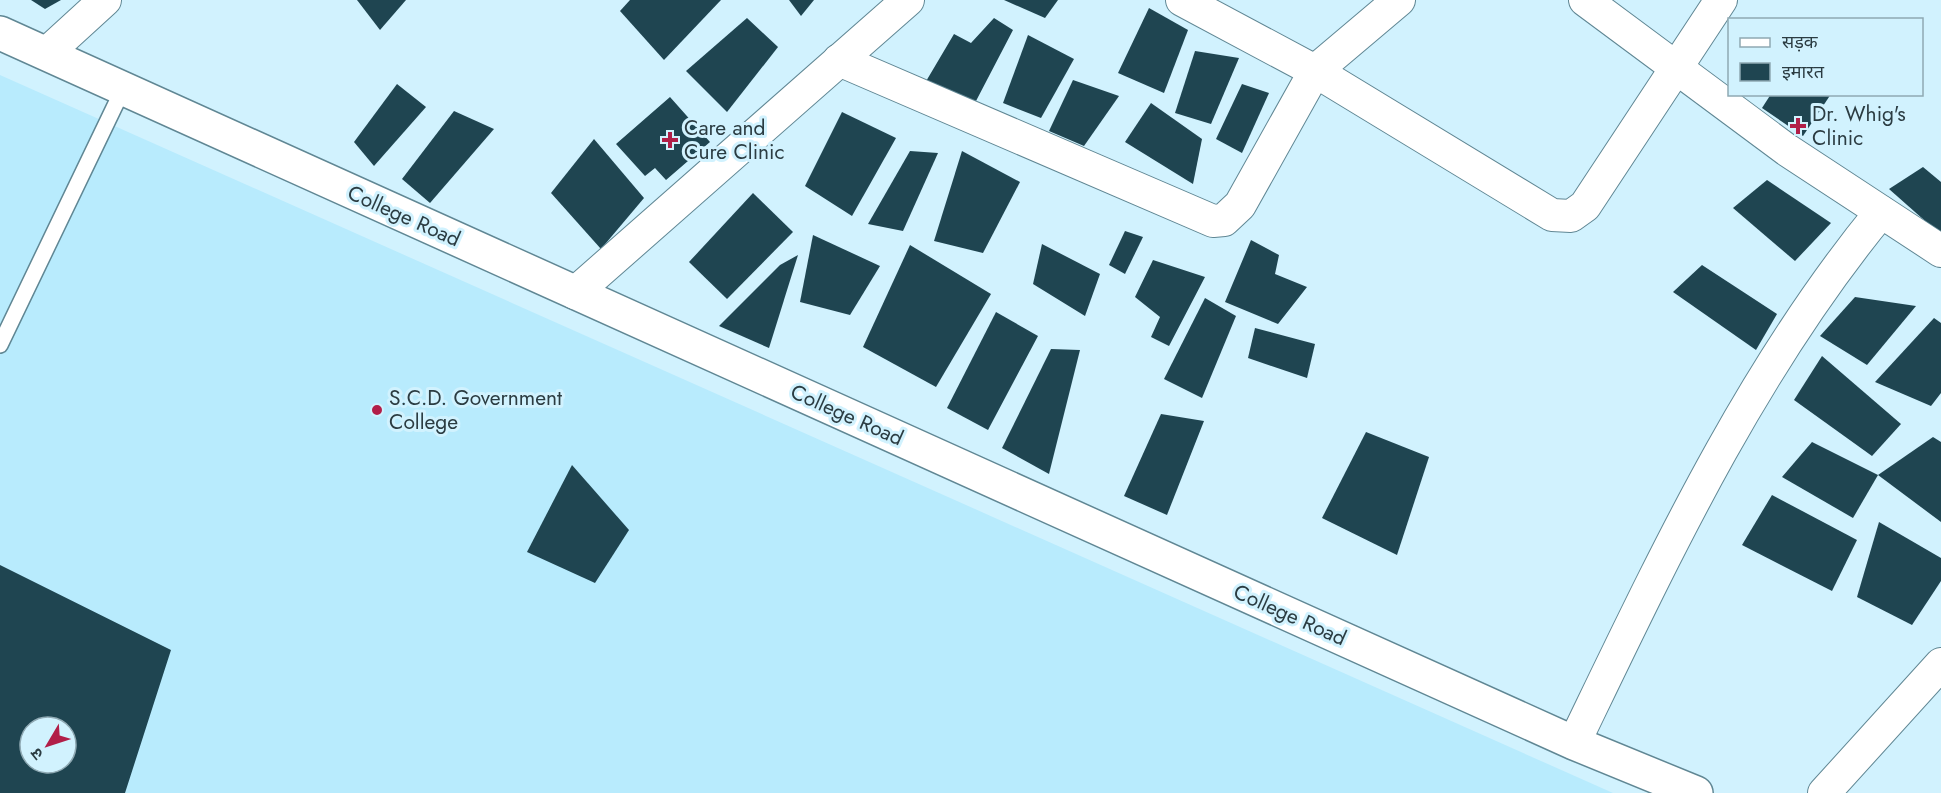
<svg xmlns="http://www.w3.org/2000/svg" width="1941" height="793" font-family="Jost,'Noto Sans Devanagari',sans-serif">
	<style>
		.built { fill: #b8ebfd; fill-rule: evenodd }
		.building { fill: #1f4551; fill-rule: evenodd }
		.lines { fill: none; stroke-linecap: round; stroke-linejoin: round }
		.lane-casing { stroke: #608794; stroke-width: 18 }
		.street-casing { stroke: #608794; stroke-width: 34 }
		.secondary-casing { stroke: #608794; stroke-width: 36 }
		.lane { stroke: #fff; stroke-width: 15 }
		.street { stroke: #fff; stroke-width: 32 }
		.secondary { stroke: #fff; stroke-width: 33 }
		.poi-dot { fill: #b11e48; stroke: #d1f2fe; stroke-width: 2 }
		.labels { text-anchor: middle; stroke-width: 6; stroke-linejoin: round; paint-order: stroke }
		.poi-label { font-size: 21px; fill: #2b3c42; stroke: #d1f2fe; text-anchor: start }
		.street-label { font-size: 21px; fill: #2b3c42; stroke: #d1f2fe }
	</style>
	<rect width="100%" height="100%" fill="#d1f2fe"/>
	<!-- built -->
	<path class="built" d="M0,75l1613,718h-1613zM30,727h36v36h-36z"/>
	<!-- building -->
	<g class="building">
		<polygon points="31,0 61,0 45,9"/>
		<polygon points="357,0 406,0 380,30"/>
		<polygon points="630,0 721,0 664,60 620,11"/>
		<polygon points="789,0 814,0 801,16"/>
		<polygon points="1004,0 1058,0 1045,18"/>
		<polygon points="1149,8 1188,30 1164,93 1118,73"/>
		<polygon points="747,18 778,47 727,112 686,71"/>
		<polygon points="994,18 1013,30 976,101 925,83 954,34 971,43"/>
		<polygon points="1028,35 1074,59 1041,118 1003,103"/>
		<polygon points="1195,51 1239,58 1211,124 1175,113"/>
		<polygon points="1073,80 1119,96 1084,146 1049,131"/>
		<polygon points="397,84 426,107 374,166 354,142"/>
		<polygon points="1242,84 1269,93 1242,153 1216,139"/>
		<polygon points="1771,94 1831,94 1803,136 1762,108"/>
		<polygon points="670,97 710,142 666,180 655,168 645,176 616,144"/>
		<polygon points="1151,103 1202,139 1193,184 1125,142"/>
		<polygon points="454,111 494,129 430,203 402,179"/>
		<polygon points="842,112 896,138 852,216 805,186"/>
		<polygon points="594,139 644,198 601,249 551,193"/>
		<polygon points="910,151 938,153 903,231 868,224"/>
		<polygon points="962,151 1020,182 983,253 934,241"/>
		<polygon points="1923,167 1941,182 1941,235 1889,189"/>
		<polygon points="1767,180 1831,223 1795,261 1733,208"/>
		<polygon points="753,193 793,232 727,299 689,262"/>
		<polygon points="1125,231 1143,237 1125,274 1109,265"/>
		<polygon points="813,235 880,266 850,315 800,302"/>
		<polygon points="1251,240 1279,255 1275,274 1307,287 1278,324 1225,302"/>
		<polygon points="1042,244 1100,274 1085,316 1033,284"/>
		<polygon points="910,245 991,294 936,387 863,347"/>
		<polygon points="798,255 769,348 719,326 780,265"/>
		<polygon points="1153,260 1205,277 1169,346 1151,337 1160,317 1135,297"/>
		<polygon points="1702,265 1777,314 1756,350 1673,292"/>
		<polygon points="1855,297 1916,306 1867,365 1820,336"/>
		<polygon points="1205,298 1236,316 1202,398 1164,379"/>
		<polygon points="996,312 1038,336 988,430 947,408"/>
		<polygon points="1934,318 1941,323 1941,393 1931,406 1875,382"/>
		<polygon points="1255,328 1315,344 1307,378 1248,358"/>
		<polygon points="1051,349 1080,350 1049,474 1002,448"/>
		<polygon points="1822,356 1901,424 1872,456 1794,400"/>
		<polygon points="1161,414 1204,421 1167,515 1124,496"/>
		<polygon points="1366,432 1429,457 1397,555 1322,518"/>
		<polygon points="1933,437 1941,442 1941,522 1878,475"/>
		<polygon points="1812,442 1878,475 1853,518 1782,477"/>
		<polygon points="572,465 629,530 595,583 527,552"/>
		<polygon points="1772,495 1857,540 1832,591 1742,545"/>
		<polygon points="1879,522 1941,558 1941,581 1912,625 1857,597"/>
		<path d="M0,565l171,85 -46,143h-125zM30,727h36v36h-36z"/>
	</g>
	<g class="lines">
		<!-- lane casing -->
		<g class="lane-casing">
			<polyline id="lane" points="0,345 123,89"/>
		</g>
		<!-- street casing -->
		<g class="street-casing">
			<g id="street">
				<polyline points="1182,0 1315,71 1552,215 1571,216 1585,206 1721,0"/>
				<polyline points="1585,0 1787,150 1941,251"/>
				<polyline points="47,53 105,0"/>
				<polyline points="839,60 1213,221 1224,220 1240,205 1315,71 1399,0"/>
				<polyline points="575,293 908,0"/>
				<path d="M1574,743c89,-184 176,-372 307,-531"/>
				<polyline points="1824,793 1941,664"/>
			</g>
		</g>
		<!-- secondary casing -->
		<g class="secondary-casing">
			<polyline id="secondary" points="0,33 1574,743 1696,793"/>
		</g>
		<!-- lane -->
		<use href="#lane" class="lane"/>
		<!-- street -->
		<use href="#street" class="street"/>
		<!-- secondary -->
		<use href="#secondary" class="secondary"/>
	</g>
	<!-- markers -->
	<g class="poi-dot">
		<path d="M1795 117h6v6h6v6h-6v6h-6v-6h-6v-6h6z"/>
		<path d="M667 131h6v6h6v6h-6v6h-6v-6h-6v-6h6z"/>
		<circle cx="377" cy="410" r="6"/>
	</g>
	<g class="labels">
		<!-- poi labels -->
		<g class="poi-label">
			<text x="1812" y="121">Dr. Whig's<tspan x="1812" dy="24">Clinic</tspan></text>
			<text x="684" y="135">Care and<tspan x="684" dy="24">Cure Clinic</tspan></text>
			<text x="389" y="405">S.C.D. Government<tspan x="389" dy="24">College</tspan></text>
		</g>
		<!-- street labels -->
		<g class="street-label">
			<text transform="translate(404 216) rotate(24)" y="7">College Road</text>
			<text transform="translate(847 415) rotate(24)" y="7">College Road</text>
			<text transform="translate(1290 615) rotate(24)" y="7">College Road</text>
		</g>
	</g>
	<!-- legend -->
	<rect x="1728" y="18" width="195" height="78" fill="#d1f2fe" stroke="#8fa9b3" stroke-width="1.5"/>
	<rect x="1740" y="38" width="30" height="9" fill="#ffffff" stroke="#8fa9b3" stroke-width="1.5"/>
	<text x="1782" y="48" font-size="18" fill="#2b3c42">सड़क</text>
	<rect x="1740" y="63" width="30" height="18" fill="#1f4551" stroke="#8fa9b3" stroke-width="1.5"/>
	<text x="1782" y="78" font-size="18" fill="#2b3c42">इमारत</text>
	<!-- north arrow -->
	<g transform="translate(48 745) rotate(231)"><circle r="28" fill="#d1f2fe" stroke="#8fa9b3" stroke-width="1.5"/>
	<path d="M0-4.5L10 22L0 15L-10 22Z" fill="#b11e48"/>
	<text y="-9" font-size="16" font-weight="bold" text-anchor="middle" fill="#2b3c42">उ</text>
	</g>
</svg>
